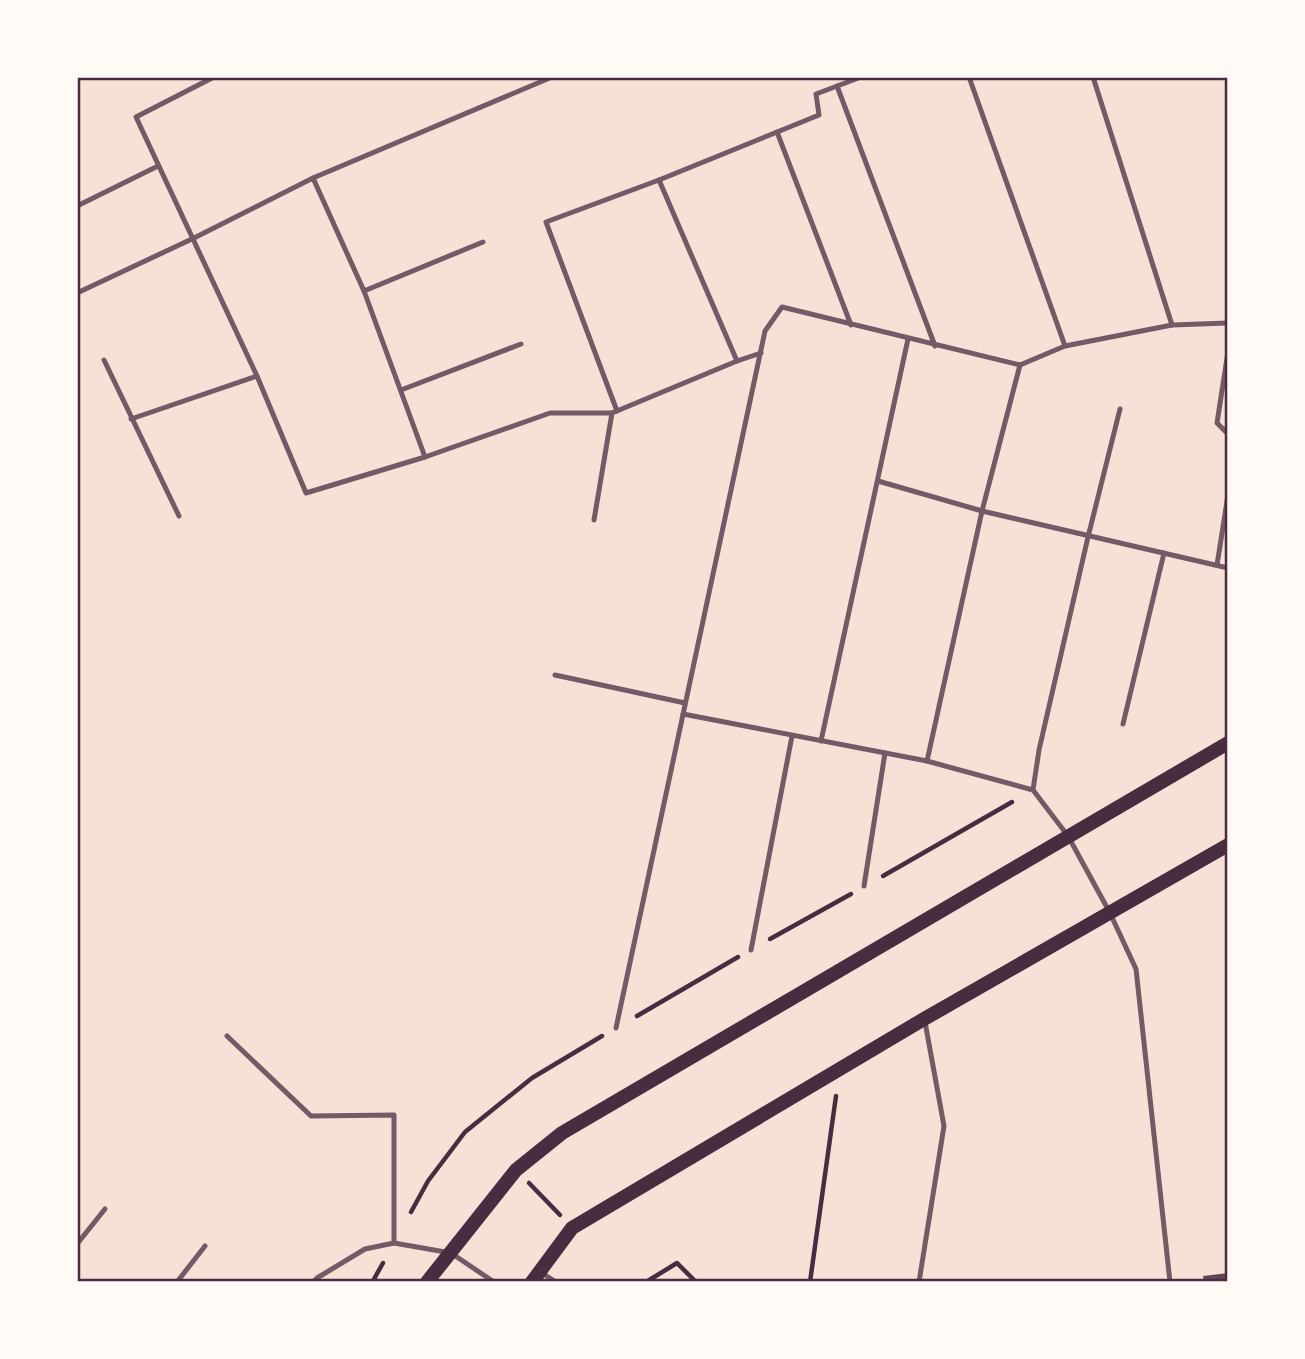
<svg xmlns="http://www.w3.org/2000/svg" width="1305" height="1359" font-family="Quicksand,sans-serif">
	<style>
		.building { fill: #644757 }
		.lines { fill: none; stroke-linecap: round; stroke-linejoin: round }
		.path { stroke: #4a2c40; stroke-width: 4.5 }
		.service { stroke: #755966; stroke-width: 5 }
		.secondary { stroke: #4a2c40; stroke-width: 14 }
		.neatline { fill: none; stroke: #4a2c40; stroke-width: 2.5 }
	</style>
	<rect width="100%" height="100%" fill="#f7e1d7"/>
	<!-- building -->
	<polygon class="building" points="1228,1273 1228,1282 1204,1282 1203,1276"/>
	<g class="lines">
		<!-- path -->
		<g class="path">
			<polyline points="883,876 1012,802"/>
			<polyline points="770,939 851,894"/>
			<polyline points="637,1016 738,957"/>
			<polyline points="529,1183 560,1215"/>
			<polyline points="411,1212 428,1181 465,1132 532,1078 602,1036"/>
			<polyline points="378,1282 374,1279 383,1263"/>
			<polyline points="646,1282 677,1263 696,1282"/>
			<polyline points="810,1282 836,1096"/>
		</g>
		<!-- service -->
		<g class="service">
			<polyline points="214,77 136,117 257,376 306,493 425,457 550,413 612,413 737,361 761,353"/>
			<polyline points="969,77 1065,346"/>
			<polyline points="1093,77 1172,325"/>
			<polyline points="837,86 935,346"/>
			<polyline points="777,132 851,325"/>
			<polyline points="313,178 364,291 425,457"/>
			<polyline points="659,180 737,361"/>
			<polyline points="77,206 158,166"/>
			<polyline points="364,291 483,242"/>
			<polyline points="77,293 194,238 313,178 552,77"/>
			<polyline points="1228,352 1217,423 1228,434"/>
			<polyline points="104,360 179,516"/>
			<polyline points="1020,365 1065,346 1172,325 1228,323"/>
			<polyline points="401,390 521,344"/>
			<polyline points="617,411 546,222 659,180 819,115 816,94 861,77"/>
			<polyline points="131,419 257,376"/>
			<polyline points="878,481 982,511 1228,568"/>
			<polyline points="594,520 612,413"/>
			<polyline points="1217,565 1228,495"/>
			<polyline points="555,675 685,703"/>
			<polyline points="683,714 927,761 1033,790 1068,836 1110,913 1136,969 1170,1282"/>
			<polyline points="1123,724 1164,553"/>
			<polyline points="821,741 908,339"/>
			<polyline points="927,761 982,511 1020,365"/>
			<polyline points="1033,790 1039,750 1088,537 1120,409"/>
			<polyline points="864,886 885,753"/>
			<polyline points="751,950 792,736"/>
			<polyline points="616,1028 765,331 782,307 1020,365"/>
			<polyline points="227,1036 311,1116 394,1115 394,1243"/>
			<polyline points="77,1244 105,1209"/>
			<polyline points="542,1273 556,1282"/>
			<polyline points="177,1282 205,1246"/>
			<polyline points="313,1282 317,1278 365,1249 394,1243 451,1253 494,1282"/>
			<polyline points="919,1282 944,1126 925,1022"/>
		</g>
		<!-- secondary -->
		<g class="secondary">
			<polyline points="427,1282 516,1170 562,1133 1228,743"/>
			<polyline points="532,1282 572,1228 924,1019 1228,845"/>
		</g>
	</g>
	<!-- border -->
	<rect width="1305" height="1359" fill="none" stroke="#fffaf5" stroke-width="158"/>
	<rect x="79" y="79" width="1147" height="1201" class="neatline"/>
</svg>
